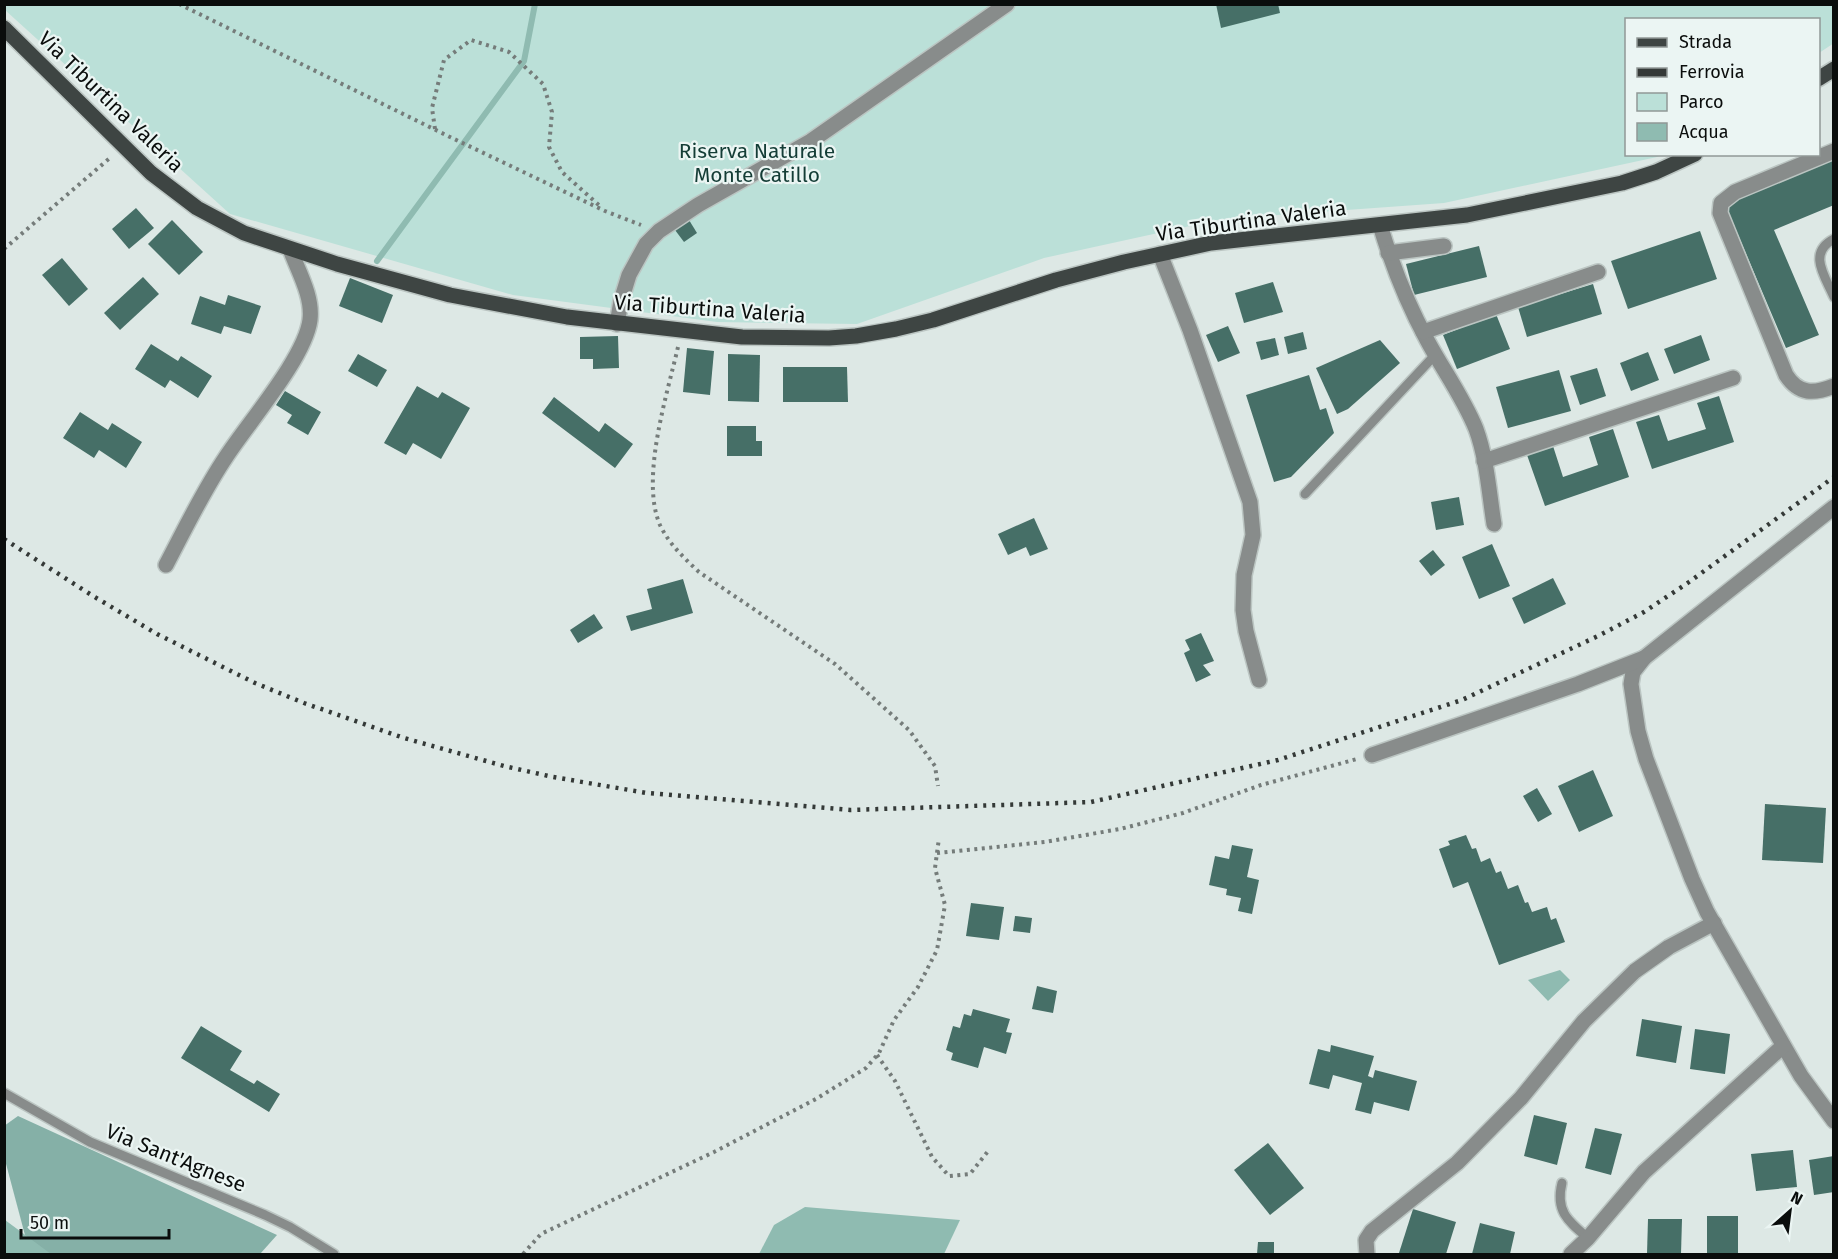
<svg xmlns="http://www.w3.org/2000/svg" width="1838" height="1259" font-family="'Fira Sans',sans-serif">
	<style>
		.green { fill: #bbe0d8 }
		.forest { fill: #85b0a7 }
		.water { fill: #8fbbb1 }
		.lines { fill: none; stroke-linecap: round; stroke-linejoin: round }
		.stream { stroke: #8fbbb1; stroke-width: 6 }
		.building { fill: #466f67 }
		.lane-casing { stroke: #bbc5c2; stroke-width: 12 }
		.street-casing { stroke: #bbc5c2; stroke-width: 18 }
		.primary-casing { stroke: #bbc5c2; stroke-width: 18 }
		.path { stroke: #757c7a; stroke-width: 4; stroke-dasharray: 3 4.5; stroke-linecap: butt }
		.lane { stroke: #888c8b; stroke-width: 9 }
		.street { stroke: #888c8b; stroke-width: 15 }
		.primary { stroke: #3e4543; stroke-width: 15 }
		.rail { stroke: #343937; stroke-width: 4.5; stroke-dasharray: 3 6; stroke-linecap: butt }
		.labels { text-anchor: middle; stroke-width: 4.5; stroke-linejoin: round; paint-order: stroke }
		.street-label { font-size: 21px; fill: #0a0d0c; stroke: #ebf5f3 }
		.park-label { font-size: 21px; fill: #143d36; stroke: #ebf5f3 }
	</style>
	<rect width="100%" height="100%" fill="#dde8e5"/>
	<!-- green -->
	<polygon class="green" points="5,4 1833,4 1834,43 1819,53 1818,20 1626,20 1626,154 1661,155 1657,157 1444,203 1222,219 1044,258 857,324 717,322 513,295 230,214 5,10"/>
	<!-- forest -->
	<polygon class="forest" points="18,1116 277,1235 260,1254 30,1254 5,1160 4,1126"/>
	<!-- water -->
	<g class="water">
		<polygon points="1560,970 1570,980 1548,1001 1528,980"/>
		<polygon points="805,1207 960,1220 944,1254 759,1254 774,1225"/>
		<polygon points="5,1220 51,1254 5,1254"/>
	</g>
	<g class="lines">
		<!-- stream -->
		<polyline class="stream" points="377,261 524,61 535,4"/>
	</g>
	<!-- building -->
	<g class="building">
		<polygon points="1216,4 1278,4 1280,13 1221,28"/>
		<polygon points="1834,159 1834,205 1774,230 1819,335 1786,348 1725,204"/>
		<polygon points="136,208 154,228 129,249 112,229"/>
		<polygon points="172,220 203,252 179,275 148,244"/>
		<polygon points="689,220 697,233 684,242 675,230"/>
		<polygon points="1700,231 1717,279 1628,309 1611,261"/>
		<polygon points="1479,246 1487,277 1414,295 1406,264"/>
		<polygon points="62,258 88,289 69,306 42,275"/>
		<polygon points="143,277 159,294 120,330 104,313"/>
		<polygon points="350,278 393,295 382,323 339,306"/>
		<polygon points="1273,282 1283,312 1244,323 1235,293"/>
		<polygon points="1593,284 1602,314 1527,337 1518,307"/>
		<polygon points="228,295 261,306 251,334 224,326 221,334 191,324 200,296 225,305"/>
		<polygon points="1496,314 1510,349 1457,369 1443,335"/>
		<polygon points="1228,326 1240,353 1218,362 1206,335"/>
		<polygon points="1303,332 1307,349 1288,354 1284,337"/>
		<polygon points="1701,335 1710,360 1674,374 1664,349"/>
		<polygon points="618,336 619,368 593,369 593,359 580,359 580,337"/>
		<polygon points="1275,338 1279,355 1261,360 1256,342"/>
		<polygon points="1380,340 1400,363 1348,409 1337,414 1316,368"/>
		<polygon points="151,344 178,361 181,356 212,376 198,398 170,380 165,388 135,369"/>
		<polygon points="687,348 714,351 710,395 683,392"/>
		<polygon points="1648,352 1659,380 1631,391 1620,363"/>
		<polygon points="358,354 387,370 377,387 348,371"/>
		<polygon points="728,354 760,355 759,402 728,401"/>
		<polygon points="783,367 847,367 848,402 783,402"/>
		<polygon points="1597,368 1606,396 1580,405 1570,376"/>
		<polygon points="1559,370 1571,411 1508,428 1496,387"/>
		<polygon points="1309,375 1320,410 1326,408 1334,433 1291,477 1274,482 1246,395"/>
		<polygon points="417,386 438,398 442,392 470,408 441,459 413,443 406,455 384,443"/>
		<polygon points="285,391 321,412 308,435 287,423 292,415 276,405"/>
		<polygon points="1719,396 1734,442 1652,469 1636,422 1659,415 1668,441 1706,429 1697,403"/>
		<polygon points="554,397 599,432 605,423 633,444 615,468 542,413"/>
		<polygon points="80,412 108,430 112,423 142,442 126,468 99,450 94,458 63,438"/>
		<polygon points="727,426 756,426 756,441 762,441 762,456 727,456"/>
		<polygon points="1613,429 1629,477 1545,506 1527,455 1553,446 1563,477 1598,465 1589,437"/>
		<polygon points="1459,497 1464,525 1436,530 1431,502"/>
		<polygon points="1034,518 1048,549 1030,556 1026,547 1008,555 998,534"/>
		<polygon points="1492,544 1510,586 1479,599 1462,557"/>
		<polygon points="1433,550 1445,565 1431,576 1419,561"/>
		<polygon points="1553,578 1566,604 1524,624 1512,598"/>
		<polygon points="683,579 693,613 631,631 626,616 652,609 647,589"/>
		<polygon points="594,614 603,628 578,643 570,630"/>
		<polygon points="1201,633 1214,661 1203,665 1211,675 1196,682 1184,653 1190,650 1185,640"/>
		<polygon points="1593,770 1613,816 1579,832 1558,786"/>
		<polygon points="1537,788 1552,814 1538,822 1523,796"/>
		<polygon points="1765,804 1826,808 1823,863 1762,860"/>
		<polygon points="1466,835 1472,849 1476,848 1481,862 1490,858 1496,873 1501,871 1508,889 1518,885 1525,903 1528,902 1532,912 1547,907 1551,920 1556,918 1565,942 1499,965 1468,882 1453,888 1439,849 1450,845 1448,841"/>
		<polygon points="1232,845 1253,849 1247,877 1259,880 1252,914 1238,911 1241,898 1226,895 1227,889 1209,885 1215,856 1229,859"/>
		<polygon points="971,903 1004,907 999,940 966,936"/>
		<polygon points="1015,916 1032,918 1030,933 1013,931"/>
		<polygon points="1037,986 1057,991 1053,1013 1032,1009"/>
		<polygon points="973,1009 1010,1019 1006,1032 1012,1033 1006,1054 984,1047 978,1068 951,1060 953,1053 946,1050 953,1026 960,1028 964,1014 971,1016"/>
		<polygon points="1642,1019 1682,1026 1676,1063 1636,1056"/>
		<polygon points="201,1026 242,1051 230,1070 254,1084 257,1080 280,1094 269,1112 181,1058"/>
		<polygon points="1695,1029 1730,1034 1725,1074 1690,1069"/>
		<polygon points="1331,1045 1374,1056 1368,1076 1373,1078 1375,1070 1417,1081 1409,1111 1374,1102 1371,1114 1355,1110 1362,1083 1333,1075 1329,1089 1309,1084 1318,1049 1330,1052"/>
		<polygon points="1534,1115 1567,1123 1557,1165 1524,1156"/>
		<polygon points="1595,1128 1622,1134 1611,1175 1585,1168"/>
		<polygon points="1268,1143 1304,1188 1270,1215 1234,1170"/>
		<polygon points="1793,1150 1797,1187 1756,1191 1751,1154"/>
		<polygon points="1834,1156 1834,1192 1814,1195 1809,1160"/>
		<polygon points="1413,1209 1456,1222 1446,1254 1406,1254 1399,1253"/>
		<rect x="1707" y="1216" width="31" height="38"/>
		<polygon points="1648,1219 1682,1219 1681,1254 1647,1254"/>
		<polygon points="1480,1223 1515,1232 1510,1254 1472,1254"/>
		<polygon points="1258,1242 1274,1242 1274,1254 1257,1254"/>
	</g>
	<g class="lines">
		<!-- lane casing -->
		<g class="lane-casing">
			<g id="lane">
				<path d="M1834,239c-27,14 -9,37 0,58"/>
				<polyline points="1305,494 1435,355"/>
				<polyline points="4,1093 90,1142 265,1215 290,1227 334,1254"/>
				<path d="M1562,1183c-7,28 6,38 26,55"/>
			</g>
		</g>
		<!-- street casing -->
		<g class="street-casing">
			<g id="street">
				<path d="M1834,151l-99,41 -14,11 -1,10 66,162c13,20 28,19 48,11"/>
				<path d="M1380,225c12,40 27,78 47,115 16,30 36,57 49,89 11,30 13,64 18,95"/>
				<polyline points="1388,253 1444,246"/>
				<polyline points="1160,254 1190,330 1250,502 1253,535 1244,575 1243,610 1246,631 1259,680"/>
				<polyline points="617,324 621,301 629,275 646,244 659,231 698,205 811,141 1007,4"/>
				<polyline points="1423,332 1598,272"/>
				<polyline points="1484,461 1733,378"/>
				<path d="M166,565c19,-36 37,-74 60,-108 22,-34 79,-99 84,-137 3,-24 -12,-49 -20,-71"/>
				<polyline points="1644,658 1633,672 1631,684 1638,731 1646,759 1692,879 1707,912 1801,1076 1834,1121"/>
				<polyline points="1372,755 1578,684 1644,658 1834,507"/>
				<polyline points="1367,1254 1366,1240 1372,1231 1457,1163 1521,1098 1584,1021 1635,971 1669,947 1714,923"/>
				<polyline points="1571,1254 1588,1238 1644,1172 1783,1046"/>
			</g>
		</g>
		<!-- primary casing -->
		<g class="primary-casing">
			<g id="primary">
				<polyline points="4,28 151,173 197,208 244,233 337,264 450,295 567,317 742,337 829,338 856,336 896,329 933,320 1056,280 1124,262 1211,243 1467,215 1622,183 1656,172 1695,154"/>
				<polyline points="1818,79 1834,69"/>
			</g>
		</g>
		<!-- path -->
		<g class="path">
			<polyline points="179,4 450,137 605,211 641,225"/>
			<polyline points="435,129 432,108 444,60 471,40 509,52 543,84 552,112 549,147 562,172 602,208"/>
			<polyline points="4,249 111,157"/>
			<path d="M678,347c-11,48 -38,132 -18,178 9,19 24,33 39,47l136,92 74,66 26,36 3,20"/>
			<polyline points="937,853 1045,842 1120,829 1183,813 1261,785 1357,759"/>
			<polyline points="877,1055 895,1081 932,1157 949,1176 970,1174 989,1150"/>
			<polyline points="523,1254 541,1234 714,1152 816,1099 866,1068 879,1053 894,1020 918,987 937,950 945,905 935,868 939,838"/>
		</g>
		<!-- lane -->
		<use href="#lane" class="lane"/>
		<!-- street -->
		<use href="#street" class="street"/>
		<!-- primary -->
		<use href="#primary" class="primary"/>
		<!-- rail -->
		<polyline class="rail" points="4,539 93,596 157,634 255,683 304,703 404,738 504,766 553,777 647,793 850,810 1091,802 1278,760 1462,700 1598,636 1644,612 1689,582 1834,477"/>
	</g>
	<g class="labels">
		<!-- street labels -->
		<g class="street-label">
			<text transform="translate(111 102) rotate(44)" y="7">Via Tiburtina Valeria</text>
			<text transform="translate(1251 221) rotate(-8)" y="7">Via Tiburtina Valeria</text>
			<text transform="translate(710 309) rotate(4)" y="7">Via Tiburtina Valeria</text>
			<text transform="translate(176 1158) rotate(22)" y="7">Via Sant'Agnese</text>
		</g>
		<!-- park labels -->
		<g class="park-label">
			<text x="757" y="158">Riserva Naturale<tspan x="757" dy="24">Monte Catillo</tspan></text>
		</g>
	</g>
	<!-- border -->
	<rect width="1838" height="1259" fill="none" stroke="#0a0d0c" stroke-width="12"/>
	<!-- legend -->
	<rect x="1625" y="18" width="195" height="138" fill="#ebf5f3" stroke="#919897" stroke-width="1.5"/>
	<rect x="1637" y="38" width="30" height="9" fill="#3e4543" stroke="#919897" stroke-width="1.5"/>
	<text x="1679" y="48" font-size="18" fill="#0a0d0c">Strada</text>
	<rect x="1637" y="68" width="30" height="9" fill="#343937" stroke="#919897" stroke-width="1.5"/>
	<text x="1679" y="78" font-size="18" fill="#0a0d0c">Ferrovia</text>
	<rect x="1637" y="93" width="30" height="18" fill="#bbe0d8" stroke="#919897" stroke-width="1.5"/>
	<text x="1679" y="108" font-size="18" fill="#0a0d0c">Parco</text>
	<rect x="1637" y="123" width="30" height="18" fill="#8fbbb1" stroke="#919897" stroke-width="1.5"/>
	<text x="1679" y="138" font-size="18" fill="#0a0d0c">Acqua</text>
	<!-- north arrow -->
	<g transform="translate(1790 1211) rotate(28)" stroke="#ebf5f3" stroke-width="4.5" paint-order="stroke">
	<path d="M0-4.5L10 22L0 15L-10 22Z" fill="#0a0d0c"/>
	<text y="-9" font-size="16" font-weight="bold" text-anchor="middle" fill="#0a0d0c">N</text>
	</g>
	<!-- scale -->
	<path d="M21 1229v9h148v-9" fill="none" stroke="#0a0d0c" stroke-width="3"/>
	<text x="30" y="1229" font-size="18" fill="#0a0d0c" stroke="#ebf5f3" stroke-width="4.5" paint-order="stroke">50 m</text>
</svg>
